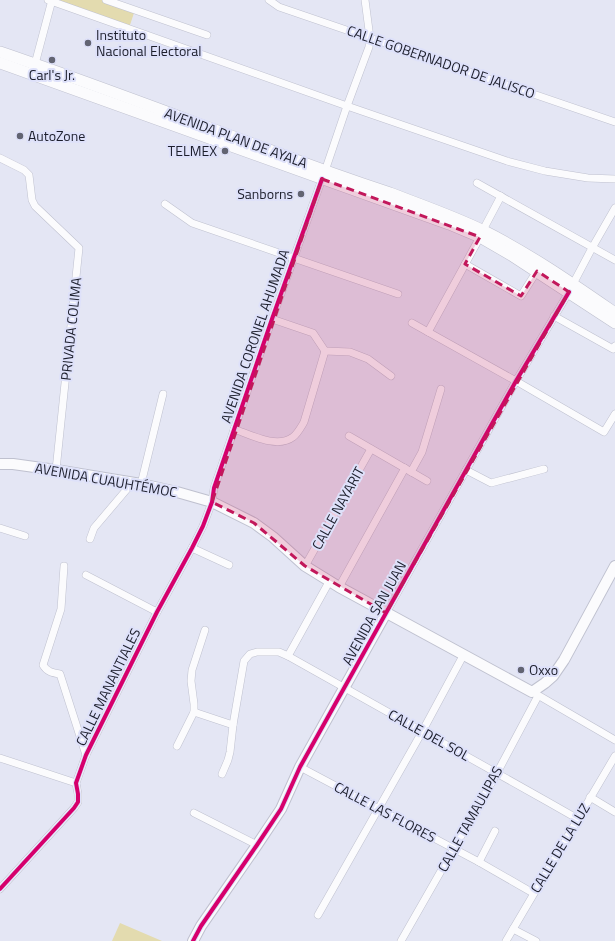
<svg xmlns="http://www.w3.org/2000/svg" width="615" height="941" font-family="'Titillium Web',sans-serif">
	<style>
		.green { fill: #e3dbaf }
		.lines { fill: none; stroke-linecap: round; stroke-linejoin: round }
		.street-casing { stroke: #bfc1cf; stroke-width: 8 }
		.secondary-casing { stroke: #bfc1cf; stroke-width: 12 }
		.primary-casing { stroke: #bfc1cf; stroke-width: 12 }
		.street { stroke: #fbfbfd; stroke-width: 7 }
		.secondary { stroke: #fbfbfd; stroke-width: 10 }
		.primary { stroke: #fbfbfd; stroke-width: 11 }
		.cycleway-casing { stroke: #dee1fa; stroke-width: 6 }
		.cycleway { stroke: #d6006c; stroke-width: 4 }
		.marked { fill: #c2185b; fill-opacity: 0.2; stroke: #c2185b; stroke-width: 3; stroke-dasharray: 8 5; stroke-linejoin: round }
		.poi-dot { fill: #626472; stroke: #dee1fa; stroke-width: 1.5 }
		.labels { text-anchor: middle; stroke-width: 4; stroke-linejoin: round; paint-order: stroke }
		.poi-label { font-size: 14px; fill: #1c1e2c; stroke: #dee1fa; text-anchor: start }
		.street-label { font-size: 14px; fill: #1c1e2c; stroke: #dee1fa }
	</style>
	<rect width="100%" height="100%" fill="#e4e6f4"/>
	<!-- green -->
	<g class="green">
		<polygon points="48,0 106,0 135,10 129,28"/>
		<polygon points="120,923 162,941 112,941"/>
	</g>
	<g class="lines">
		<!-- street casing -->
		<g class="street-casing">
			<g id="street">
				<polyline points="48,0 347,106 507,161 545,171 588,178 615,179"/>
				<polyline points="106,0 207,35"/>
				<polyline points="269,0 279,7 615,122"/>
				<polyline points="33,67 35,64 52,0"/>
				<polyline points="0,158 24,170 29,175 32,200 35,206 79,248 56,470"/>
				<polyline points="325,171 347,106 369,47 370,38 365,0"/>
				<polyline points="477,183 615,260"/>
				<polyline points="165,204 192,223 398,294"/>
				<polyline points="483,230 501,196"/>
				<polyline points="465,264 521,296 537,271"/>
				<polyline points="573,284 592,248 615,208"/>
				<polyline points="554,316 613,349 615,346"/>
				<polyline points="272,319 313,333 325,351"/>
				<polyline points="412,323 516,381 604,432 615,414"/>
				<polyline points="428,332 480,237"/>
				<polyline points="325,351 350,352 368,359 391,376"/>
				<path d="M234,429c17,6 43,20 59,8 5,-4 8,-10 11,-15l21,-71"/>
				<polyline points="349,436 427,481"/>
				<polyline points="466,470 491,483 544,469"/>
				<polyline points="411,472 422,452 441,389"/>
				<polyline points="141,484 163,394"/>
				<polyline points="0,528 25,536"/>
				<polyline points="90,539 94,528 133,482"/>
				<polyline points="192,548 229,565"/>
				<path d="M64,566l-3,43 -18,56c4,7 10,8 17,9l26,81"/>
				<polyline points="305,566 371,449"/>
				<polyline points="86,575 157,612"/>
				<polyline points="339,587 405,468"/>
				<polyline points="386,613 516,381 569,292"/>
				<polyline points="288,656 329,582"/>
				<polyline points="536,694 615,740"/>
				<polyline points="194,712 233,725"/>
				<polyline points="177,746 194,712 194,704 191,681 192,670 205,630"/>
				<polyline points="0,758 76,783"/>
				<polyline points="300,767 479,862 533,893"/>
				<path d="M222,774l6,-14 2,-8 3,-27 11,-64 6,-7 7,-2h22l9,4c97,55 194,108 290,163"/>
				<polyline points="590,797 615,812"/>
				<polyline points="194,813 257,845"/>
				<polyline points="479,862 495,831"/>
				<polyline points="0,889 74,808 78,802 78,794 76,783 86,755 157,612 192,548 203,526 212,502 214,488 272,319 322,179"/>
				<polyline points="318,915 422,732 464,654"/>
				<polyline points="513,929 536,941"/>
				<polyline points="401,941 497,773 538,696"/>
				<polyline points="506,941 615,756"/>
			</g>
		</g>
		<!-- secondary casing -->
		<g class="secondary-casing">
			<g id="secondary">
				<polyline points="0,464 13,464 56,470 141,484 177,492 212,502 254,523 273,537 305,566 339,587 532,692 545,683 553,676 564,660 615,566"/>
				<polyline points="193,941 201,926 257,845 281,809 300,767 386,613"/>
			</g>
		</g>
		<!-- primary casing -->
		<g class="primary-casing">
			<g id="primary">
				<path d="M0,52c91,31 182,66 272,99 39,15 78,29 118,42 31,12 63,23 94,38 46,23 89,53 131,82"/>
				<polyline points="0,63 449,224 480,237 511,255 615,323"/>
			</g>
		</g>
		<!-- street -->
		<use href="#street" class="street"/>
		<!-- secondary -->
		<use href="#secondary" class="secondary"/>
		<!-- primary -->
		<use href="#primary" class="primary"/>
		<!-- cycleway casing -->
		<g class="cycleway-casing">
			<g id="cycleway">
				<polyline points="0,889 74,808 78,802 78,794 76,783 86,755 157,612 192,548 203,526 212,502 214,488 272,319 322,179"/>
				<polyline points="193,941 201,926 257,845 281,809 300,767 386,613 516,381 569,292"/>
			</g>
		</g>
		<!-- cycleway -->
		<use href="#cycleway" class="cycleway"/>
	</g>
	<!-- marked area -->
	<path class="marked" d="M322,179l158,58 -15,27 56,32 16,-25 32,21 -183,321 -81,-47 -51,-43 -42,-21z"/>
	<!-- markers -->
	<g class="poi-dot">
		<circle cx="88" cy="43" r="4"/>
		<circle cx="52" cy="60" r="4"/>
		<circle cx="20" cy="136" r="4"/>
		<circle cx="225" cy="151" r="4"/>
		<circle cx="301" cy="194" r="4"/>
		<circle cx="521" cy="670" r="4"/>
	</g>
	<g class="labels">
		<!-- poi labels -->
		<g class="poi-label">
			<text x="96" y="40">Instituto<tspan x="96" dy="16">Nacional Electoral</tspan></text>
			<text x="52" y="80" text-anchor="middle">Carl's Jr.</text>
			<text x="28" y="141">AutoZone</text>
			<text x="217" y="156" text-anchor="end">TELMEX</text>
			<text x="293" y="199" text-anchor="end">Sanborns</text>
			<text x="529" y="675">Oxxo</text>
		</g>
		<!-- street labels -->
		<g class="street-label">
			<text transform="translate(441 62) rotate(19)" y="5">CALLE GOBERNADOR DE JALISCO</text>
			<text transform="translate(236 138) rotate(20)" y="5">AVENIDA PLAN DE AYALA</text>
			<text transform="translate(71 329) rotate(-84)" y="5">PRIVADA COLIMA</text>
			<text transform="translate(255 336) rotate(-71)" y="5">AVENIDA CORONEL AHUMADA</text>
			<text transform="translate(106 480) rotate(10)" y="5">AVENIDA CUAUHTÉMOC</text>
			<text transform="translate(338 508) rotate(-61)" y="5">CALLE NAYARIT</text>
			<text transform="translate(374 613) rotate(-61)" y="5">AVENIDA SAN JUAN</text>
			<text transform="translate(108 687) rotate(-64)" y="5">CALLE MANANTIALES</text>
			<text transform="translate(429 735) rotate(29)" y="5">CALLE DEL SOL</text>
			<text transform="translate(385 812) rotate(28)" y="5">CALLE LAS FLORES</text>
			<text transform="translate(470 819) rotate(-61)" y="5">CALLE TAMAULIPAS</text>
			<text transform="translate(560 848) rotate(-59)" y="5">CALLE DE LA LUZ</text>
		</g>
	</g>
</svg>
